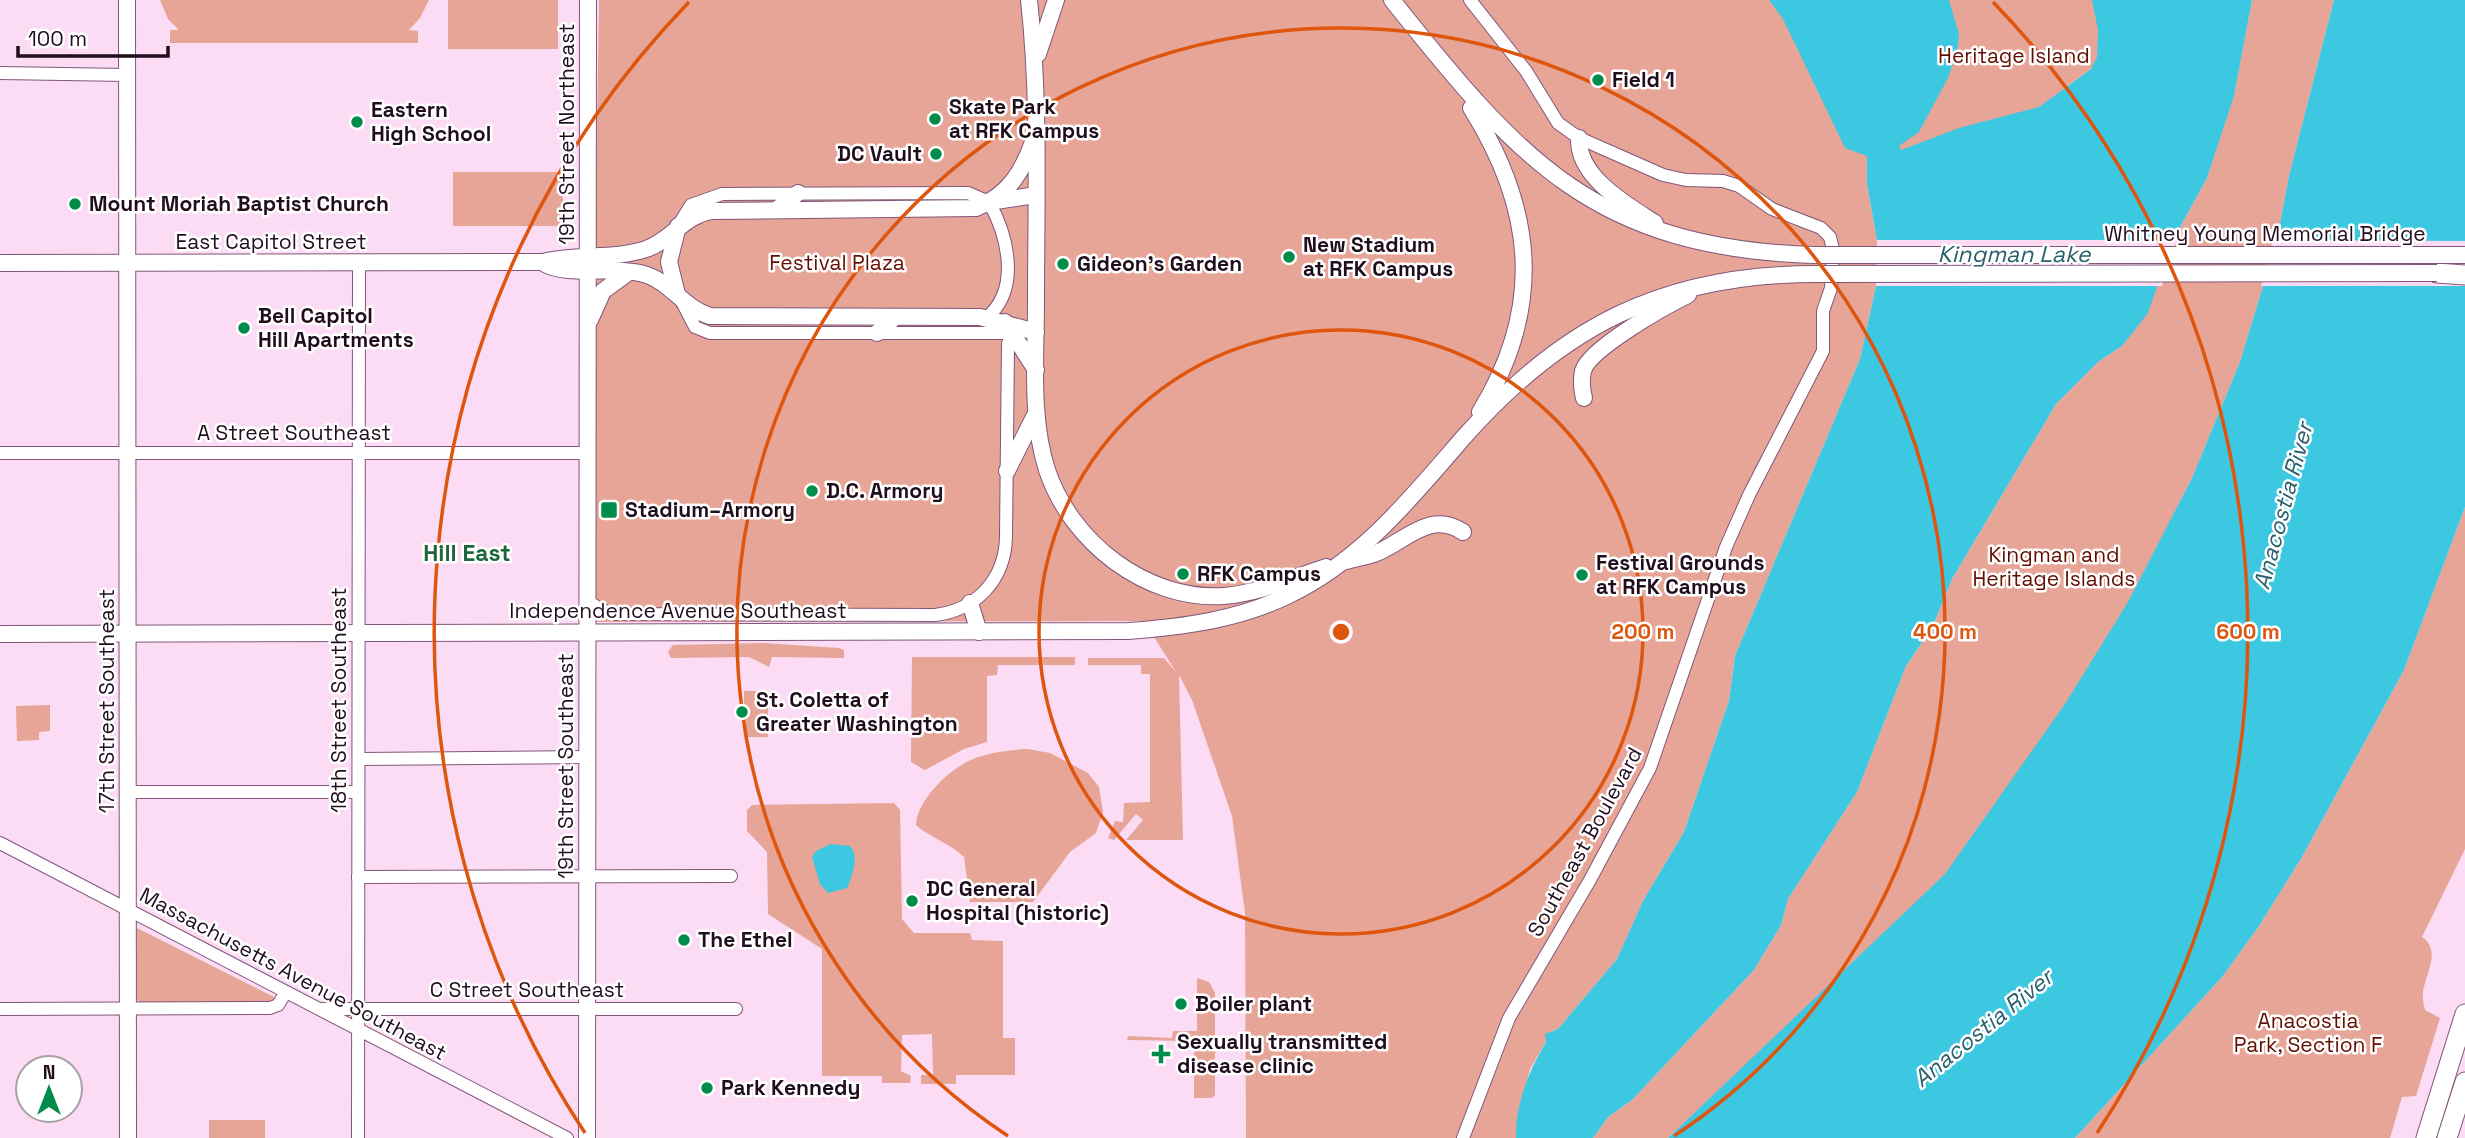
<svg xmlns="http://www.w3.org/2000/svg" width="2465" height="1138" font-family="'Space Grotesk',sans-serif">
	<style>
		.green { fill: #e6a596 }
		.water { fill: #3dc8e2 }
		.pier { fill: #fbdcf4 }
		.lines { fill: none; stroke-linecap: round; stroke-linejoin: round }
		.minor-casing { stroke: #81567a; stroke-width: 14 }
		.major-casing { stroke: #81567a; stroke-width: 18 }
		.highway-casing { stroke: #81567a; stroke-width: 21 }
		.minor { stroke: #fff; stroke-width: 12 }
		.major { stroke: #fff; stroke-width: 16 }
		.highway { stroke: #fff; stroke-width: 19 }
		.major-bridge-casing { stroke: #81567a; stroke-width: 18; stroke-linecap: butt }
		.major-bridge { stroke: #fff; stroke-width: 16 }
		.ring { fill: none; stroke: #de550d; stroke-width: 3.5 }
		.poi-dot { fill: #008c4a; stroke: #fff; stroke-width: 2.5 }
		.labels { text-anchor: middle; stroke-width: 5; stroke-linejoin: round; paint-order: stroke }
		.park-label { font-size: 21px; fill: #630e00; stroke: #fff }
		.poi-label { font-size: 21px; font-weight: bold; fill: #200e1d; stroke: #fff; text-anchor: start }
		.street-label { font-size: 21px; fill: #200e1d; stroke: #fff }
		.water-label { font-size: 23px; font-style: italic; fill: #2a606c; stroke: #fff }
		.neighbourhood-label { font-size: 23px; font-weight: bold; fill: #1e663b; stroke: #fff }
		.centre { fill: #de550d; stroke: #fff; stroke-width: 3.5 }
		.ring-label { font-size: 21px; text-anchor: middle; font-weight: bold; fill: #de550d; stroke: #fff; stroke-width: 5; stroke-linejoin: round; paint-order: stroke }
	</style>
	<rect width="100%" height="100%" fill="#fbdcf4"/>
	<!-- green -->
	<g class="green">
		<polygon points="160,0 429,0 420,18 409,30 418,31 418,43 170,43 170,30 179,30 168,19"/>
		<rect x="448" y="0" width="110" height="49"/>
		<polygon points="599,0 1819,0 1867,156 1867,184 1877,240 1876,286 1860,359 1735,656 1729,701 1684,832 1643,901 1617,959 1558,1029 1552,1031 1530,1069 1519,1111 1516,1138 1246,1138 1245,913 1232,816 1192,700 1179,675 1183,840 1126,840 1143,820 1136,814 1114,840 1108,838 1115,821 1123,822 1124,803 1150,802 1150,674 1141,674 1141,665 1088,665 1088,658 1164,658 1176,672 1144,621 596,622 595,263"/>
		<polygon points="1857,0 2099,0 2110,45 2091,69 2063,89 2057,102 1909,157 1898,150"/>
		<polygon points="2252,0 2334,0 2289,176 2277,240 2240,362 2192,478 2139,582 2111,782 1736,1074 1668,1138 1593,1138 1608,1117 1632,1100 1754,970 1781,925 1788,899 1857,792 1906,666 1932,628 1952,579 2056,404 2098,362 2122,346 2173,240 2207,178 2234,95"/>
		<rect x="453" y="172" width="110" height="54"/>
		<path d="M2465,507v342l-43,88c20,13 3,38 1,55 -1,5 1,13 2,18l15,8 -24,78 -14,1 -12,41h-315l147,-161 37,-51 43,-69 102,-187z"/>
		<polygon points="763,643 839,648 844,650 844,658 772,657 769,667 749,657 671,658 668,652 673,645"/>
		<polygon points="912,657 1075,657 1075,665 998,665 997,675 987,676 987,742 964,749 925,770 911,762"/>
		<rect x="744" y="691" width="24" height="46"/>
		<polygon points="50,705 50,731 39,732 39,740 17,741 16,706"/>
		<path d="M1028,749l22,4 38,20 11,14 4,25 -7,21 -26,19 -37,50h-63l-6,-45c-16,-15 -35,-20 -48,-32 1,-25 34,-57 57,-66 17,-7 36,-9 55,-10z"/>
		<polygon points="894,803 900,810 902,919 914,933 970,933 972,940 1003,941 1003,1038 1015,1038 1015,1075 956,1075 956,1084 921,1084 921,1075 933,1075 932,1034 902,1035 901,1071 911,1076 910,1083 882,1083 882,1076 822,1076 822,949 768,914 767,852 747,831 747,810 752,805"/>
		<polygon points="137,928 276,998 276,1002 139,1002 135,997"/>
		<polygon points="1197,978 1209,982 1215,993 1215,1095 1212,1098 1194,1098 1194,1041 1127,1040 1128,1036 1172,1038 1173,1031 1197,1031"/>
		<rect x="209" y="1120" width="56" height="18"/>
	</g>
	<!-- water -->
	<g class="water">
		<path d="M1769,0h180l10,34 -2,19 -9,25 -29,54 -20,14 2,4 58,-22 80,-21 52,-38 6,-12 1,-27 -6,-30h160l-18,96 -27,82 -34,62 -25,73 -26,33 -24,16 -42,42 -104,175 -20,49 -26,38 -49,126 -69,107 -7,26 -27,45 -122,130 -24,17 -15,21h-77c-1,-33 13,-68 30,-96l-1,-8 13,-5 59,-70 26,-58 41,-69 45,-131 6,-45 125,-297 16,-73 1,-46 -10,-56v-28l-22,-8 -62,-129z"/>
		<polygon points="2334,0 2465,0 2465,507 2404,670 2302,857 2259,926 2222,977 2075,1138 1668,1138 1945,874 2065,704 2128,602 2192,478 2240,362 2277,240 2289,176"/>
		<path d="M831,844l19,2c10,10 2,30 -3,42l-19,5 -8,-9 -8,-27 4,-6z"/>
	</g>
	<!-- pier -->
	<g class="pier">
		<polygon points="1877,240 2177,240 2162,286 1876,286"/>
		<polygon points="2273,240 2465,241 2465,286 2261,286"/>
	</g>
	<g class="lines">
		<!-- minor casing -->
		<g class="minor-casing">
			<g id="minor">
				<polyline points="0,73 127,75"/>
				<path d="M678,226l13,-21 31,-11 246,-1 21,9c19,34 32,88 -3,116"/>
				<polyline points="0,453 588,453"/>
				<path d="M588,601l13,9 15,4 319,1c42,-5 70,-36 71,-78l2,-193 3,-11h-301l-15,-6 -14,-27"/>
				<polyline points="359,759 588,757"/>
				<polyline points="128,792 358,792"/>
				<polyline points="0,843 567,1138"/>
				<polyline points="358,877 731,876"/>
				<polyline points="0,1009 270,1008 278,1005 286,992"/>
				<polyline points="322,1009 736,1009"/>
				<polyline points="358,1138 359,263"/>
				<polyline points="1463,1138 1509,1018 1590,880 1650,768 1726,547 1749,495 1823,351 1823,311 1831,288 1833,249 1830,237 1821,228 1772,209 1739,186 1723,181 1686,180 1663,175 1579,138 1558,123 1526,71 1470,0"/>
			</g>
		</g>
		<!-- major casing -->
		<g class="major-casing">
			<g id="major">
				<polyline points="127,0 128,1138"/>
				<path d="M1029,0c11,100 7,201 7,301 0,55 -6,116 11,169 24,72 99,131 177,126 36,-3 68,-18 102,-29"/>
				<path d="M1392,0c128,161 204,248 422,255"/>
				<polyline points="1038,54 1056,0"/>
				<path d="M1471,108c64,102 73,199 9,304"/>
				<path d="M1579,138c-2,39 48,67 76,85"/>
				<polyline points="989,202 1036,195"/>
				<polyline points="776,210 798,193"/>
				<path d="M0,263l543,-1c33,-9 70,-2 103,-13 25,-8 37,-33 65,-38l265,-3c34,-13 48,-39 59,-72"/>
				<path d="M545,264c23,13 72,1 102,11 24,8 38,34 63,41l270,1 56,15"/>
				<polyline points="677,294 669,262 678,226"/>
				<polyline points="590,320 603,291 629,272"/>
				<polyline points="1005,322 1036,370"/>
				<polyline points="877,333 895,317"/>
				<path d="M1584,398c-2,-8 -3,-18 -1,-27 6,-22 82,-65 105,-76"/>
				<polyline points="1007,471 1036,413"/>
				<path d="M1347,561c9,-3 18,-4 27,-7 30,-11 55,-45 89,-22"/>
				<polyline points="970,603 979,632"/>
				<path d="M0,634l1128,-3c55,-4 109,-11 159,-35 73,-34 125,-99 176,-158 99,-112 201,-164 352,-164"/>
				<polyline points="587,1138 588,0"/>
			</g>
		</g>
		<!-- highway casing -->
		<g class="highway-casing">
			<g id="highway">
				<polyline points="2437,273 2465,275"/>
				<polyline points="2426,1138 2465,1014"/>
				<polyline points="2447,1138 2465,1082"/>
			</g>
		</g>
		<!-- minor -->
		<use href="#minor" class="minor"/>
		<!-- major -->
		<use href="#major" class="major"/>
		<!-- highway -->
		<use href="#highway" class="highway"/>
		<!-- major-bridge casing -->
		<g class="major-bridge-casing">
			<g id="major-bridge">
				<polyline points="1814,255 2465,255"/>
				<polyline points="1815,274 2437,273"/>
			</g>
		</g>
		<!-- major-bridge -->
		<use href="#major-bridge" class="major-bridge"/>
	</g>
	<!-- distance rings -->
	<g class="ring">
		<circle cx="1341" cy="632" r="302"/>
		<path d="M1008 1136A604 604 0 1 1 1674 1136"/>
		<path d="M585 1133A907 907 0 0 1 689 2M1993 2A907 907 0 0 1 2097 1133"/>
	</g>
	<!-- markers -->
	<g class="poi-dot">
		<circle cx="1598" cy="80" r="7"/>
		<circle cx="935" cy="119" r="7"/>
		<circle cx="357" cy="122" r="7"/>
		<circle cx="936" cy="154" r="7"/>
		<circle cx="75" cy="204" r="7"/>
		<circle cx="1289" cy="257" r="7"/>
		<circle cx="1063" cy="264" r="7"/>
		<circle cx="244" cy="328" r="7"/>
		<circle cx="812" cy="491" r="7"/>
		<rect x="600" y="501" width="18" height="18" rx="3.5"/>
		<circle cx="1183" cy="574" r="7"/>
		<circle cx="1582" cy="575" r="7"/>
		<circle cx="742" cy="712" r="7"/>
		<circle cx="912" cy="901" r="7"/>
		<circle cx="684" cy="940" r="7"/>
		<circle cx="1181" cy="1004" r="7"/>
		<path d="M1157.5 1043.5h7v7h7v7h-7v7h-7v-7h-7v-7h7z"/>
		<circle cx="707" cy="1088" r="7"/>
	</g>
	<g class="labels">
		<!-- park labels -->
		<g class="park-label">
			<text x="2014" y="63">Heritage Island</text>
			<text x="837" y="270">Festival Plaza</text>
			<text x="2054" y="562">Kingman and<tspan x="2054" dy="24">Heritage Islands</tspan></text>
			<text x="2308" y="1028">Anacostia<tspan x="2308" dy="24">Park, Section F</tspan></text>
		</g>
		<!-- poi labels -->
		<g class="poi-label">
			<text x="1612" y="87">Field 1</text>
			<text x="949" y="114">Skate Park<tspan x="949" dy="24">at RFK Campus</tspan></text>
			<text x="371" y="117">Eastern<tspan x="371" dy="24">High School</tspan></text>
			<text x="922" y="161" text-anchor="end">DC Vault</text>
			<text x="89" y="211">Mount Moriah Baptist Church</text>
			<text x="1303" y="252">New Stadium<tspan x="1303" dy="24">at RFK Campus</tspan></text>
			<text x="1077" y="271">Gideon's Garden</text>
			<text x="258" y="323">Bell Capitol<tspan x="258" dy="24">Hill Apartments</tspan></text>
			<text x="826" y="498">D.C. Armory</text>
			<text x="625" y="517">Stadium–Armory</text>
			<text x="1596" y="570">Festival Grounds<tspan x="1596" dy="24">at RFK Campus</tspan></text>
			<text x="1197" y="581">RFK Campus</text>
			<text x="756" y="707">St. Coletta of<tspan x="756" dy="24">Greater Washington</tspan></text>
			<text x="926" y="896">DC General<tspan x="926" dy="24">Hospital (historic)</tspan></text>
			<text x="698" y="947">The Ethel</text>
			<text x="1195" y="1011">Boiler plant</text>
			<text x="1177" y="1049">Sexually transmitted<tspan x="1177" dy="24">disease clinic</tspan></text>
			<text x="721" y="1095">Park Kennedy</text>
		</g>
		<!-- street labels -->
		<g class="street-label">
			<text transform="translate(567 134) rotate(-90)" y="7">19th Street Northeast</text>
			<text x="2265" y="241">Whitney Young Memorial Bridge</text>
			<text x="271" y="249">East Capitol Street</text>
			<text x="294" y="440">A Street Southeast</text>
			<text x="678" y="618">Independence Avenue Southeast</text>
			<text transform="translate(339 700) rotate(-90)" y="7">18th Street Southeast</text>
			<text transform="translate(107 701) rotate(-90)" y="7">17th Street Southeast</text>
			<text transform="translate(566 766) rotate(-90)" y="7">19th Street Southeast</text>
			<text transform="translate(1585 842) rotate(-61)" y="7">Southeast Boulevard</text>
			<text transform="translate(293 974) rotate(28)" y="7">Massachusetts Avenue Southeast</text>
			<text x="527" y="997">C Street Southeast</text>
		</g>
		<!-- water labels -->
		<g class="water-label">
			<text x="2014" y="262">Kingman Lake</text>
			<text transform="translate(2283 506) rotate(-75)" y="8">Anacostia River</text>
			<text transform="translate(1983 1028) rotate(-39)" y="8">Anacostia River</text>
		</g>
		<!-- neighbourhood labels -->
		<g class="neighbourhood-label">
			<text x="467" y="561">Hill East</text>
		</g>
	</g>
	<circle cx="1341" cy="632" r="10" class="centre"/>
	<g class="ring-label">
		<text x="1643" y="639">200 m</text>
		<text x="1945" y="639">400 m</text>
		<text x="2248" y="639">600 m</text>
	</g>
	<!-- north arrow -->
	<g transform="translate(49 1089)"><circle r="33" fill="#ffffff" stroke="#a69fa5" stroke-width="2"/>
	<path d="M0-5L12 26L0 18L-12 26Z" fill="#008c4a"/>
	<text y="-10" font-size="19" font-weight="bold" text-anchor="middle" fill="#200e1d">N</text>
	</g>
	<!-- scale -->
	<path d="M18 46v10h150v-10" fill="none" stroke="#200e1d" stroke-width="3.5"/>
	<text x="28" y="46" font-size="21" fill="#200e1d" stroke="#ffffff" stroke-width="5" paint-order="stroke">100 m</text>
</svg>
